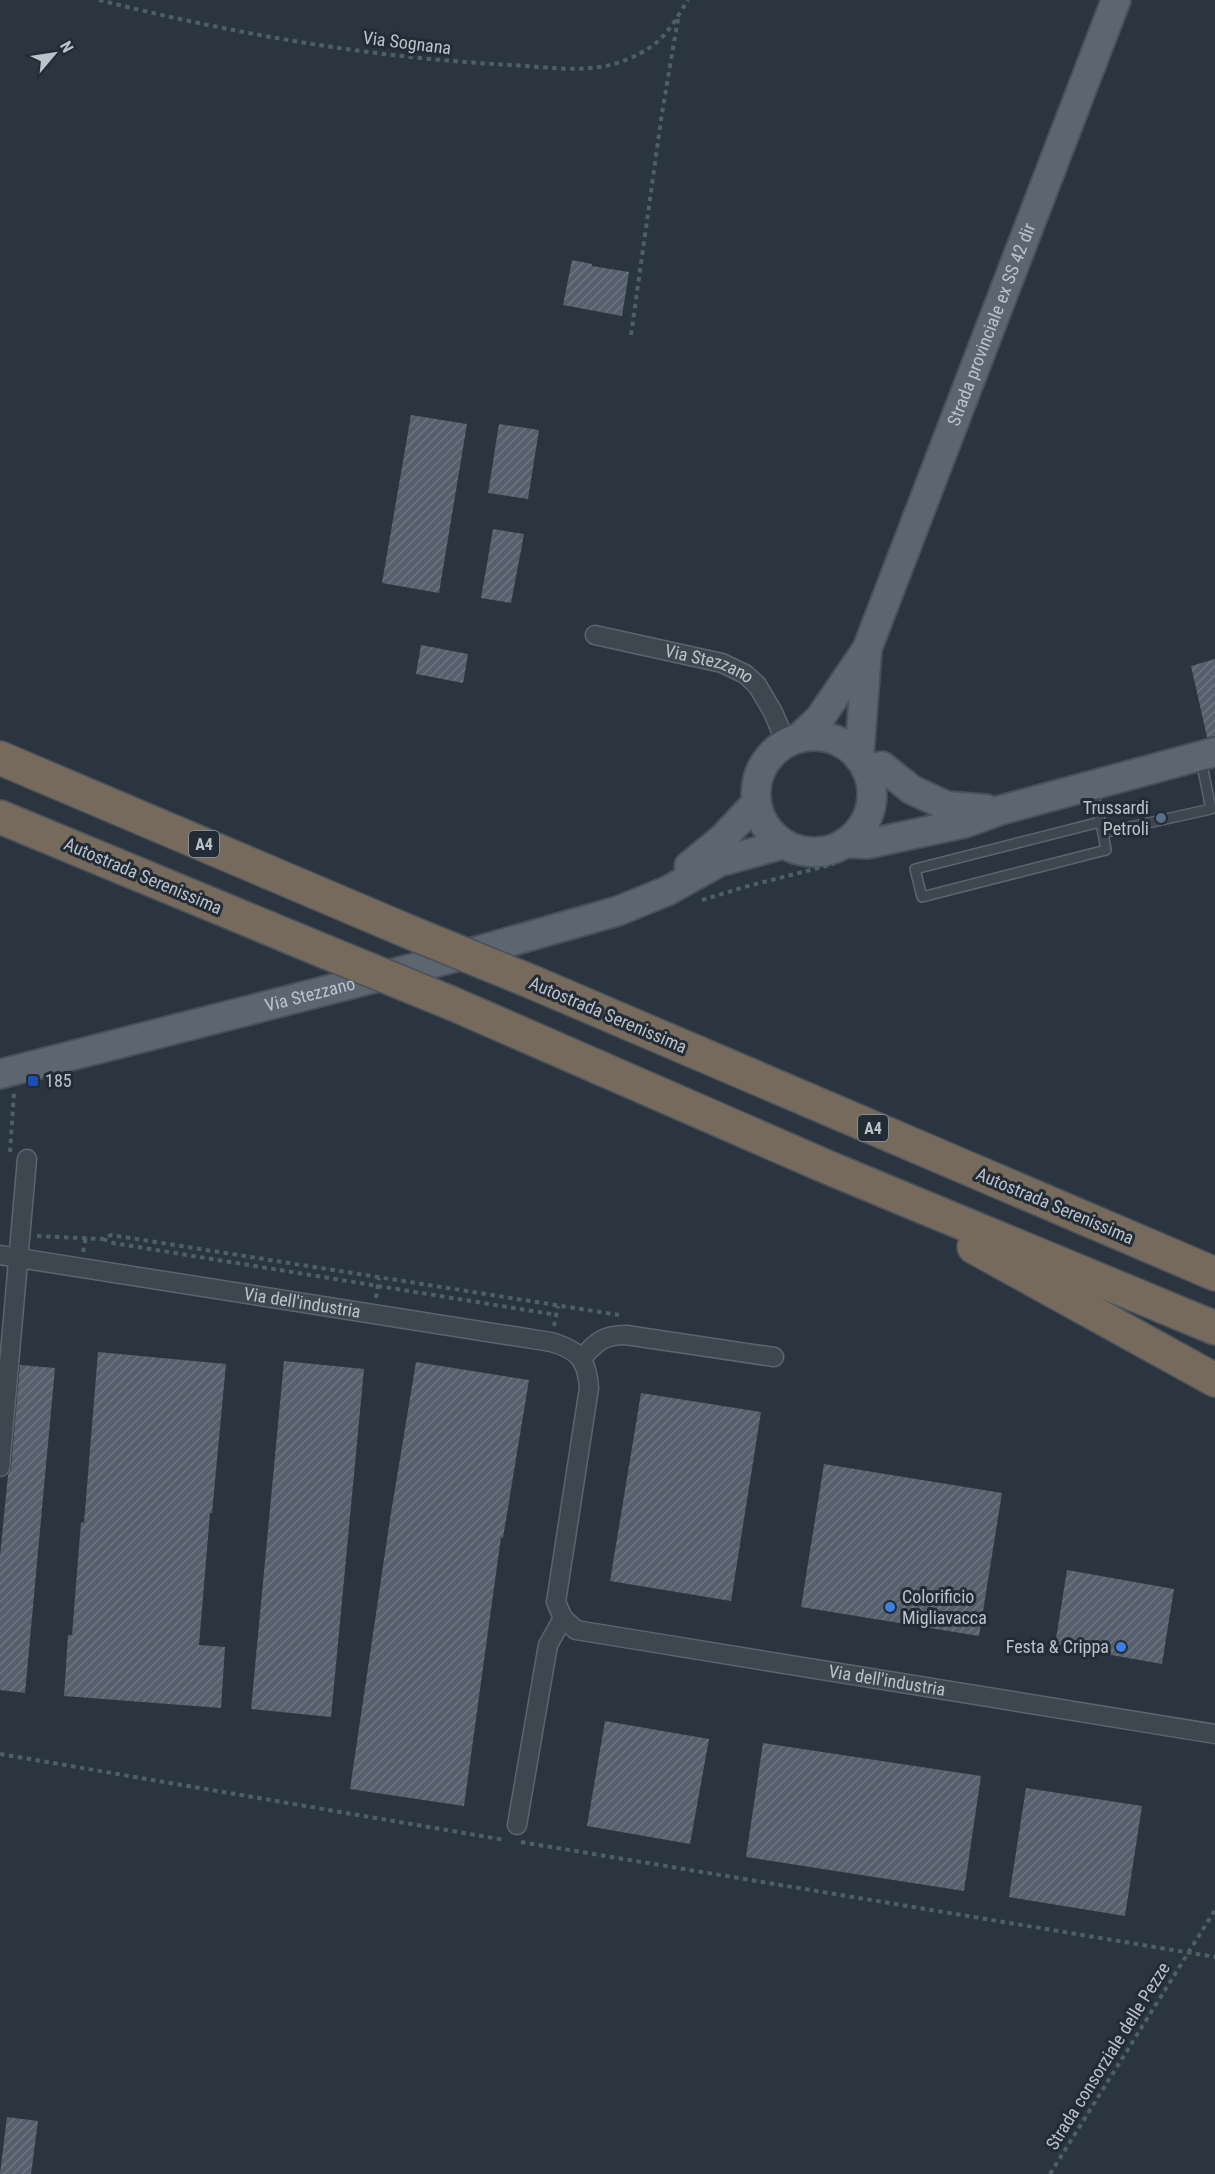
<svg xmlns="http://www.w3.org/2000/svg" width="1215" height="2174" font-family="'Roboto Condensed',sans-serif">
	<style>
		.building { fill: url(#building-hatch) }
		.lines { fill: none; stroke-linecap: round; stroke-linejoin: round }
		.service-casing { stroke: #5c656d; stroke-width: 12 }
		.minor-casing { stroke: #5c656d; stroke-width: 21 }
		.primary-casing { stroke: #485059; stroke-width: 32 }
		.motorway-casing { stroke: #49525a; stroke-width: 36 }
		.path { stroke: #4e6162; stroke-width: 4; stroke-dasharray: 4.5 4.5; stroke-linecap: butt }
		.service { stroke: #3e4750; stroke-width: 9 }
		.minor { stroke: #3e4750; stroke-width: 18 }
		.primary { stroke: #5c6670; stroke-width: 28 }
		.motorway { stroke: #756a5c; stroke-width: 33 }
		.motorway-bridge-casing { stroke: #49525a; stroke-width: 36; stroke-linecap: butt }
		.motorway-bridge { stroke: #756a5c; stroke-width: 33 }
		.service-dot { fill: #5c6f8a; stroke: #232c36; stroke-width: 2 }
		.transit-dot { fill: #1a4fb4; stroke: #232c36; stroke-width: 2 }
		.shop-dot { fill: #3f7fe0; stroke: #232c36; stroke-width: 2 }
		.labels { text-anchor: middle; stroke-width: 6; stroke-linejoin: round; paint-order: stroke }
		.shield { fill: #232c36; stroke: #8d959e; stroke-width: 1.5 }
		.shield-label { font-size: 16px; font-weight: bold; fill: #bbc2ca }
		.street-label { font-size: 18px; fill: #bbc2ca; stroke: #232c36 }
		.poi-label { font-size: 18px; fill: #bbc2ca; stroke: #232c36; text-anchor: end }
	</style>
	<defs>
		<pattern id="building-hatch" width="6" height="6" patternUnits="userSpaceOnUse" patternTransform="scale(1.5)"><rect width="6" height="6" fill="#56606d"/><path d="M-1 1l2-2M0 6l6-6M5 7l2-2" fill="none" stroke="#6c7580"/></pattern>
	</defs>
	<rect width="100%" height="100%" fill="#2a3540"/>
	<!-- building -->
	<g class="building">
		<polygon points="572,260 592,264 592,266 629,272 622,316 563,305"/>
		<polygon points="411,415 467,424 439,593 382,583"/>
		<polygon points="499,424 539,430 528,499 488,493"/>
		<polygon points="493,529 524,534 511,603 481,598"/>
		<polygon points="421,645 468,654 463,683 416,674"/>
		<polygon points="1215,659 1215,736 1207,737 1191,666"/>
		<polygon points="98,1352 226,1364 212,1513 210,1513 199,1645 225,1647 221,1708 64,1696 68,1635 72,1635 81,1522 84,1523"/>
		<polygon points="284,1361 364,1369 331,1717 251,1709"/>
		<polygon points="416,1362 529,1380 503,1538 501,1537 464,1806 350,1789 390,1519"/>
		<polygon points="20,1365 55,1368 25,1693 0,1690 0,1556 8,1475 11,1468"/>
		<polygon points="641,1393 761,1412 731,1601 610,1581"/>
		<polygon points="824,1464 1002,1493 979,1636 801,1607"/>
		<polygon points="1067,1570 1174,1589 1162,1664 1055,1645"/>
		<polygon points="605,1721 709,1739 690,1844 587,1826"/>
		<polygon points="763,1743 981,1776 964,1891 746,1857"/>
		<polygon points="1026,1788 1142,1806 1125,1916 1009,1897"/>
		<polygon points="7,2117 38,2121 31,2174 0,2174"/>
	</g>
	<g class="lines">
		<!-- service casing -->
		<g class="service-casing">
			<g id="service">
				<polyline points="1092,787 1103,833 1211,809 1201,760"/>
				<polyline points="1100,822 915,869 922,897 1106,850 1103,833"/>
			</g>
		</g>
		<!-- minor casing -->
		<g class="minor-casing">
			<g id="minor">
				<path id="s1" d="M595,635l127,28 23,11 12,11 16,27 13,31"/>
				<path id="s2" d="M0,1255l551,87c28,8 36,18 38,46l-33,214 7,16 13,12 639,104"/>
				<path d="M582,1358c15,-17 22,-23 44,-23l148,22"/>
				<polyline points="0,1467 27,1159"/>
				<polyline points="517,1825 548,1645 563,1618"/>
			</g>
		</g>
		<!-- primary casing -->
		<g class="primary-casing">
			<g id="primary">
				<circle cx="814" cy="794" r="58"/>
				<path id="s3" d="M799,738l21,-20 47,-69 249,-649"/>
				<polyline points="859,758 867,652"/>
				<polyline points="866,769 882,766 912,790 947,806 986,809"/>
				<polyline points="845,843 867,844 965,823 1001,810 1215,752"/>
				<polyline points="689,866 723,838 756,803"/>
				<path id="s4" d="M0,1074l449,-115 169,-48 49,-20 52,-29 65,-18"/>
			</g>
		</g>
		<!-- motorway casing -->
		<g class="motorway-casing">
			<g id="motorway">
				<polyline points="0,758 407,931"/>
				<polyline points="0,817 326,952"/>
				<polyline points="532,982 1215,1274"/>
				<polyline points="451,1003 827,1167 1215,1328"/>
				<polyline points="974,1247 1215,1380"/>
			</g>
		</g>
		<!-- path -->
		<g class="path">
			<path d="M99,0c135,34 274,58 412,65 39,2 80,10 117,-6 34,-14 42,-30 60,-59"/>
			<polyline points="631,335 662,113 678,19"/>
			<polyline points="702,900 748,886 834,864"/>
			<polyline points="10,1152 14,1093"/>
			<polyline points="37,1236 103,1239 111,1235 619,1315"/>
			<polyline points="103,1239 113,1243 557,1315"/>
			<polyline points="83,1252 86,1237"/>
			<polyline points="376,1298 379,1278"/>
			<polyline points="554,1326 558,1306"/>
			<polyline points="0,1754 505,1840"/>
			<polyline points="521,1842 1215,1957"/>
			<polyline points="1050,2174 1215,1910"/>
		</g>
		<!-- service -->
		<use href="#service" class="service"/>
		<!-- minor -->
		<use href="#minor" class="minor"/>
		<!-- primary -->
		<use href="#primary" class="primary"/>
		<!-- motorway -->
		<use href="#motorway" class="motorway"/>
		<!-- motorway-bridge casing -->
		<g class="motorway-bridge-casing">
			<g id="motorway-bridge">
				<polyline points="407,931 532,982"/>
				<polyline points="326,952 451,1003"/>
			</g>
		</g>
		<!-- motorway-bridge -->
		<use href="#motorway-bridge" class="motorway-bridge"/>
	</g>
	<!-- markers -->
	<circle class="service-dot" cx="1161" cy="818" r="6"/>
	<rect class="transit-dot" x="27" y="1075" width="12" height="12" rx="3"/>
	<g class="shop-dot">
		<circle cx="890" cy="1607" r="6"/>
		<circle cx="1121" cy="1647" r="6"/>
	</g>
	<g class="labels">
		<!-- shield labels -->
		<g class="shield">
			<rect x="189" y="831" width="30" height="26" rx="4.5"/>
			<rect x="858" y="1115" width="30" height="26" rx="4.5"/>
		</g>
		<g class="shield-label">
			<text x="204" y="850">A4</text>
			<text x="873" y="1134">A4</text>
		</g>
		<!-- street labels -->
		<g class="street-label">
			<text transform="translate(407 43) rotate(7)" y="6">Via Sognana</text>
			<text dy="6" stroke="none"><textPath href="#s3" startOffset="460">Strada provinciale ex SS 42 dir</textPath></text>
			<text dy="6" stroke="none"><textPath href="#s1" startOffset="118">Via Stezzano</textPath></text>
			<text transform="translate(143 876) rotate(23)" y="6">Autostrada Serenissima</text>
			<text dy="6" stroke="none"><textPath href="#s4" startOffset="320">Via Stezzano</textPath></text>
			<text transform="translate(608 1015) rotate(23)" y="6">Autostrada Serenissima</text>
			<text transform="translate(1055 1206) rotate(23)" y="6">Autostrada Serenissima</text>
			<text dy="6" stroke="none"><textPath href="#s2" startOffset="306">Via dell'industria</textPath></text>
			<text dy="6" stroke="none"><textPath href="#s2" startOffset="1190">Via dell'industria</textPath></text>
			<text transform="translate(1108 2056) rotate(-58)" y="6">Strada consorziale delle Pezze</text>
		</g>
		<!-- poi labels -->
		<g class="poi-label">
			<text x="1149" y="814">Trussardi<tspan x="1149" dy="21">Petroli</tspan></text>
			<text x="45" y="1087" text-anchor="start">185</text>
			<text x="902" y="1603" text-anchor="start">Colorificio<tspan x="902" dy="21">Migliavacca</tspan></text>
			<text x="1109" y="1653">Festa &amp; Crippa</text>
		</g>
	</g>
	<!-- north arrow -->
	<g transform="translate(54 54) rotate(61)" stroke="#232c36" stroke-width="4.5" paint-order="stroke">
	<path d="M0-4.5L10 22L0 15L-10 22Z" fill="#bbc2ca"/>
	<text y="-9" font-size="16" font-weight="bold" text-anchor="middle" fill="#bbc2ca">N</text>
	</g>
</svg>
